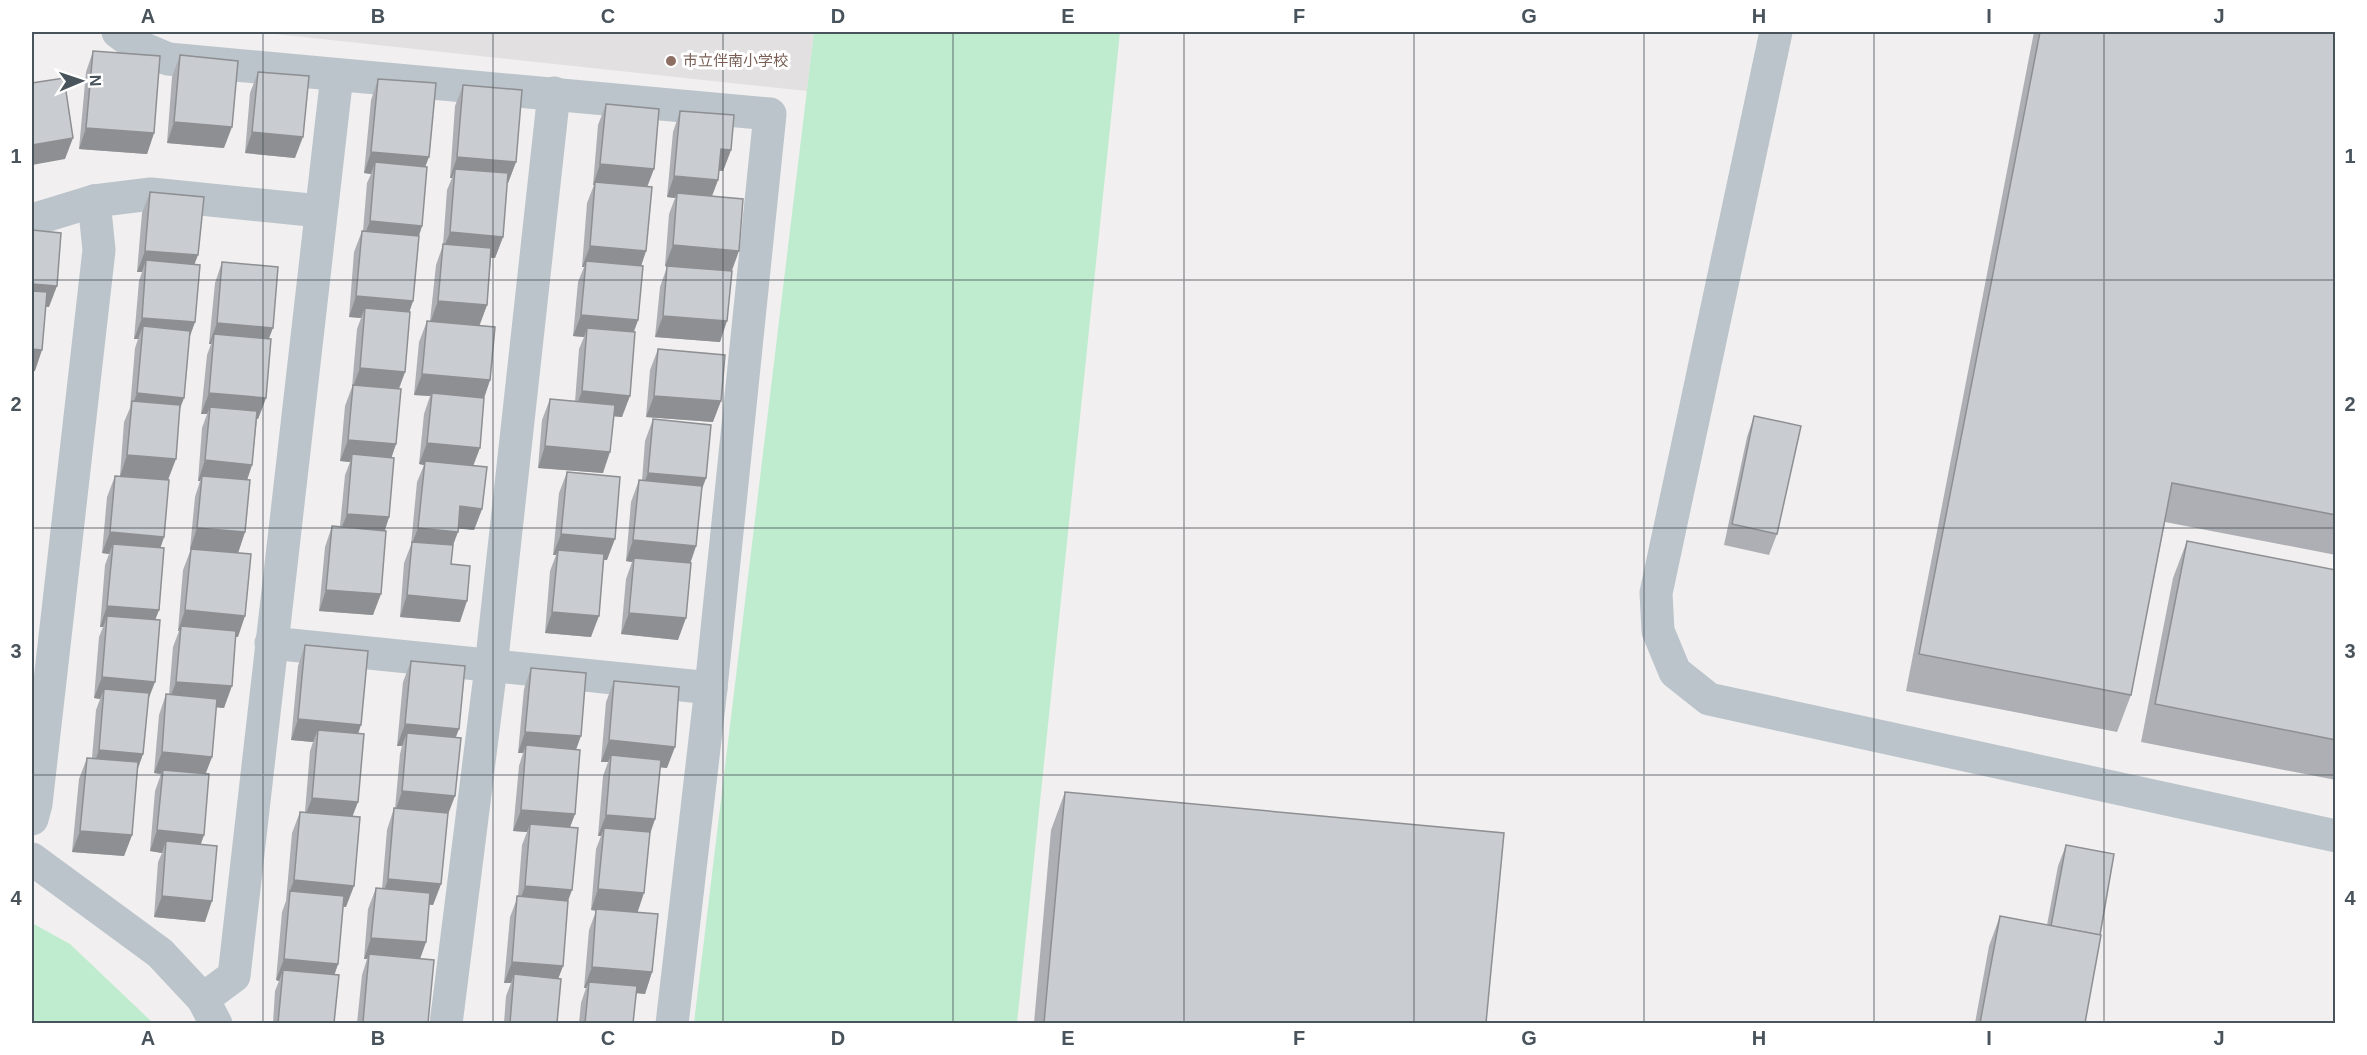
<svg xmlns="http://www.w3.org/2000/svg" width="2367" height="1055" font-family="Arial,'Noto Sans JP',sans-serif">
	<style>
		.education { fill: #e2e0e0 }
		.green { fill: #bfecce }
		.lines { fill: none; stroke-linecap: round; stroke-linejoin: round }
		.minor { stroke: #bbc4cb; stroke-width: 33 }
		.tertiary { stroke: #bbc4cb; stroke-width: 33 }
		.wall { fill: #adafb4 }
		.shaded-wall { fill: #8d8f92 }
		.building { fill: #c9ccd1; stroke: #8d8f92; stroke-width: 1.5 }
		.grid { fill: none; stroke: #48535b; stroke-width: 1.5; stroke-opacity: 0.55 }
		.education-dot { fill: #8d6e63; stroke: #fff; stroke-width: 2 }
		.labels { text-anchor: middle; stroke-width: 6; stroke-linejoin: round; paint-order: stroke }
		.education-label { font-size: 15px; fill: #785e54; stroke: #fff; text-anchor: start }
		.neatline { fill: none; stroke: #48535b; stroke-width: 2 }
		.grid-label { font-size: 20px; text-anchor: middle; font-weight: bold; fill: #48535b }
	</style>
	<rect width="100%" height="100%" fill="#f1efef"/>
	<!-- education -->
	<polygon class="education" points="257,32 814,32 807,91"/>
	<!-- green -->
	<g class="green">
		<polygon points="814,32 1120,32 1017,1023 694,1023"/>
		<polygon points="32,923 70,944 153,1023 32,1023"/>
	</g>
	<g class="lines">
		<!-- minor -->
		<g class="minor">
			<polyline points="118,32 135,45 168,59 770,114 711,688 672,1024"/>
			<polyline points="32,220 94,201 151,194 320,211"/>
			<polyline points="271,643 711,688"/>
			<polyline points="32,819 36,804 99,250 94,201"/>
			<polyline points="32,859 160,953 203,999 216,1024"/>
			<polyline points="203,999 234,976 337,75"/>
			<polyline points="446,1024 491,667 554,93"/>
		</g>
		<!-- tertiary -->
		<polyline class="tertiary" points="1776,32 1656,593 1658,631 1675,672 1709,699 2336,836"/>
	</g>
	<!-- wall -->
	<g class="wall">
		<polygon points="2034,32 2336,32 2336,555 2165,522 2131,695 2117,732 1906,691"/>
		<polygon points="93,51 154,133 147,154 79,149 86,72"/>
		<polygon points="180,55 224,148 167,143 172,77"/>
		<polygon points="258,72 295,158 245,153 250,93"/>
		<polygon points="378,79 425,167 422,226 419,236 413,301 409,312 405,372 399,389 396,444 391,458 389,517 385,530 373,615 319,611 325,547 332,526 340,526 345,475 350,462 340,461 345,406 352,387 357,329 361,318 349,317 354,252 362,231 363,231 367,183 371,174 364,173 371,100"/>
		<polygon points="463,85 516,162 508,183 507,183 503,237 495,258 491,258 487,305 479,325 490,380 484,398 473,466 482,509 474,530 458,528 453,546 451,564 460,622 400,617 404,563 411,545 417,482 424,465 419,464 424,414 430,396 414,395 419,342 427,321 430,321 436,265 443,245 447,190 452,178 450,178 455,106"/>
		<polygon points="606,104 647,187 646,251 641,266 638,320 634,332 622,417 614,416 603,473 538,468 542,420 550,399 575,402 579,349 584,337 573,336 578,282 584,267 582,267 587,203 594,185 593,185 598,125"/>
		<polygon points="680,111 731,150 723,171 718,170 718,180 712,196 731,271 720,342 655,337 660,287 667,267 665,266 669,214 675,198 667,197 673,132"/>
		<polygon points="150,192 195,264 195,322 189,338 180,410 168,480 120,476 124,422 130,408 135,348 138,339 134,339 139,281 142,272 137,272 142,213"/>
		<polygon points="222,262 269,339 266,398 258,419 257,419 252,465 247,480 245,532 238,553 238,637 236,637 224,708 216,707 212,757 205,774 204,835 201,844 205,922 154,917 158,862 162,853 150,851 155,791 161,774 154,773 159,715 166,694 169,695 173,647 179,631 178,631 183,570 191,549 190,549 195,497 200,481 198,481 202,428 207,414 201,414 207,355 211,344 209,344 215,283"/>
		<polygon points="658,349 713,422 646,417 650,370"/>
		<polygon points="1754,416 1777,534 1769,555 1724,545 1747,437"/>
		<polygon points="653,419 706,478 701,492 696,546 690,563 678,640 621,634 626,579 632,562 626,561 631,502 639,480 642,481 645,441"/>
		<polygon points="567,472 607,560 604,560 591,637 545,633 550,571 556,555 553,555 559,493"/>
		<polygon points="115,476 164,537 160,548 159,610 155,619 143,754 137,771 132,835 124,856 72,852 79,779 87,758 92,758 96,710 100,699 94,698 99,637 103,627 100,627 105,565 109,554 102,553 107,497"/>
		<polygon points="2187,541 2336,570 2336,780 2141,742 2173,578"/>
		<polygon points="305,645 358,733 346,907 343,906 338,964 334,975 334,1023 273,1023 275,991 279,981 276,980 282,912 286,901 292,833 300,812 305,812 310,751 313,742 291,740 298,666"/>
		<polygon points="411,661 456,737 441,884 433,905 429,904 426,942 420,959 428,1023 357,1023 362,975 367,959 364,959 368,909 376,888 382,889 387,830 394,808 395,809 400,754 402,746 397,746 403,682"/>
		<polygon points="531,668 576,750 575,814 570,827 568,901 563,966 558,979 557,1023 504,1023 506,996 511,983 504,983 510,917 518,896 522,845 527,832 513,831 519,766 523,753 518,753 524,689"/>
		<polygon points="614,681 667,768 660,767 655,819 649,836 637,912 652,972 645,994 636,993 633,1023 579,1023 581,1003 586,988 584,988 589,930 596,911 591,910 596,849 601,836 598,836 603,776 608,762 601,762 606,702"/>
		<polygon points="1065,792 1486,1023 1034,1023 1051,830"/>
		<polygon points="2066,845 2100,935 2085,1023 1975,1023 1989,946 2000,916 2047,925 2058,866"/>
	</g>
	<!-- shaded-wall -->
	<g class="shaded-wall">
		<polygon points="174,122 232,127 224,148 167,143"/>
		<polygon points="86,128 154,133 147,154 79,149"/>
		<polygon points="252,132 303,137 295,158 245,153"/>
		<polygon points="73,138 65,159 32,165 32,145"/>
		<polygon points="721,149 731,150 723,171 713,170"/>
		<polygon points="371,152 429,157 421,178 375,162 371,174 364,173"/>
		<polygon points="457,157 516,162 508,183 454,178 455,169 452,178 450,178"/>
		<polygon points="600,164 654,169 646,190 595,182 594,185 593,185"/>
		<polygon points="674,176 718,180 710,201 677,193 675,198 667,197"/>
		<polygon points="370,221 422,226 415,247 362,242"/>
		<polygon points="450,232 503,237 495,258 442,253"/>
		<polygon points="673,245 739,251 731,273 665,266"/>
		<polygon points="590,246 646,251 639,272 586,261 584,267 582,267"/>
		<polygon points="145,251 198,255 190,276 146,260 142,272 137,272"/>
		<polygon points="32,284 57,286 49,307 32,306"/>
		<polygon points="356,296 413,301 406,322 365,308 361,318 349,317"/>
		<polygon points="438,301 487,305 479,327 430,323"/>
		<polygon points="581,315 638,320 630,341 587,328 584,337 573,336"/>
		<polygon points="663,316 727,321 720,342 655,337"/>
		<polygon points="142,318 195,322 187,344 143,326 138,339 134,339"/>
		<polygon points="217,323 273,328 265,349 214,334 211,344 209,344"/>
		<polygon points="32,349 42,350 35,371 32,371"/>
		<polygon points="360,368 405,372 397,393 352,389"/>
		<polygon points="422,374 490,380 483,401 432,393 430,396 414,395"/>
		<polygon points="582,391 630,396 622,417 574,413"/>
		<polygon points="137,393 184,398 176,419 132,407"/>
		<polygon points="209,393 266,398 258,419 209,414 210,407 207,414 201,414"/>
		<polygon points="654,396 721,401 713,422 646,417"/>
		<polygon points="348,440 396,444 389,465 352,454 350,462 340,461"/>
		<polygon points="427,443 480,448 472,469 425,461 424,465 419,464"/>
		<polygon points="545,446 610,452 603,473 538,468"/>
		<polygon points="127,455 176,459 168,480 120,476"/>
		<polygon points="205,460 252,465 245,486 202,476 200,481 198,481"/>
		<polygon points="648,473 706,478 698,499 640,494"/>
		<polygon points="460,506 482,509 474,530 452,528"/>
		<polygon points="347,514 389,517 382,539 339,535"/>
		<polygon points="197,528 245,532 238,553 190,549"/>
		<polygon points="418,528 458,532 450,553 411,546"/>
		<polygon points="110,532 164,537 157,558 113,544 109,554 102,553"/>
		<polygon points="561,534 615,539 607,560 557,556 558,550 556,555 553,555"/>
		<polygon points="633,540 696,546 689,567 634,558 632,562 626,561"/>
		<polygon points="326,590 381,594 373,615 319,611"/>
		<polygon points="407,595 467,601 460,622 400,617"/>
		<polygon points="107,606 159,610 151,631 107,616 103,627 100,627"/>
		<polygon points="185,610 245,616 238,637 181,631 181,626 179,631 178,631"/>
		<polygon points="552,612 599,616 591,637 545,633"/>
		<polygon points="629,613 686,618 678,640 621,634"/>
		<polygon points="102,677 155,682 147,703 104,689 100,699 94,698"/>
		<polygon points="176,682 232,686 224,708 168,703"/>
		<polygon points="298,719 361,725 354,746 318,730 313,742 291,740"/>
		<polygon points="405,724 459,729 451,750 407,733 402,746 397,746"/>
		<polygon points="525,732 581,736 573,758 526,745 523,753 518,753"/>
		<polygon points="609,740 675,747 667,768 610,762 611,755 608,762 601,762"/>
		<polygon points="99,750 143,754 135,776 91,772"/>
		<polygon points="162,752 212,757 204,778 163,770 161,774 154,773"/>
		<polygon points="402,791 455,796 447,817 395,812"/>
		<polygon points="312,798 358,802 350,823 304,819"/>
		<polygon points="521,810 575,814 567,835 530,824 527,832 513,831"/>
		<polygon points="606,815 655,819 648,840 604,828 601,836 598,836"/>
		<polygon points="157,830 204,835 196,856 166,841 162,853 150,851"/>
		<polygon points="80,831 132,835 124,856 72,852"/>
		<polygon points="388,879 441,884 433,905 381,900"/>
		<polygon points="294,880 354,886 346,907 289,901 290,891 286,901"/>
		<polygon points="525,886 572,890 564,912 517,908"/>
		<polygon points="598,889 644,893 637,914 591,910"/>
		<polygon points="162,896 212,901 205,922 154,917"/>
		<polygon points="371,938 426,942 418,964 369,954 367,959 364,959"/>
		<polygon points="284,959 338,964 331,985 283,970 279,981 276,980"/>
		<polygon points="512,962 563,966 555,987 514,974 511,983 504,983"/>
		<polygon points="592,967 652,972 645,994 588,988 589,982 586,988 584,988"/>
		<polygon points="363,1022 385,1023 363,1023"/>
	</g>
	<!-- building -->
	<g class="building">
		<polygon points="2040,32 2336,32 2336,515 2172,483 2131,695 1919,654"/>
		<polygon points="93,51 160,56 154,133 86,128"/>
		<polygon points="180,55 238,61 232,127 174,122"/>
		<polygon points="258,72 309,76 303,137 252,132"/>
		<polygon points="64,78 73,138 32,145 32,83"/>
		<polygon points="378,79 436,83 429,157 371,152"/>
		<polygon points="463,85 522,90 516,162 457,157"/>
		<polygon points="606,104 659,109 654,169 600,164"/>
		<polygon points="680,111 734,115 731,150 721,149 718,180 674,176"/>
		<polygon points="375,162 427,167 422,226 370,221"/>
		<polygon points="455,169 508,173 503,237 450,232"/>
		<polygon points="595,182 652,187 646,251 590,246"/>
		<polygon points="150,192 204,197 198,255 145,251"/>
		<polygon points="677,193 743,199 739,251 673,245"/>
		<polygon points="32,230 61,233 57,286 32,284"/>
		<polygon points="362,231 419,236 413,301 356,296"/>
		<polygon points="443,244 491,248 487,305 438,301"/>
		<polygon points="146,260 200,265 195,322 142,318"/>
		<polygon points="586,261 643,266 638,320 581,315"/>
		<polygon points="222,262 278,267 273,328 217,323"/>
		<polygon points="667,266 732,271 727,321 663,316"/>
		<polygon points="32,291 47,292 42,350 32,349"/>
		<polygon points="365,308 410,312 405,372 360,368"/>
		<polygon points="427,321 495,327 490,380 422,374"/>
		<polygon points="143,326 190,331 184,398 137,393"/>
		<polygon points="587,328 635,332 630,396 582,391"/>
		<polygon points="214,334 271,339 266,398 209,393"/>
		<polygon points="658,349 725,355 721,401 654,396"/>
		<polygon points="353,385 401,389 396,444 348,440"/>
		<polygon points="432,393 484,398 480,448 427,443"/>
		<polygon points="550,399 615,405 610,452 545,446"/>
		<polygon points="132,401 180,405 176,459 127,455"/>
		<polygon points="210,407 257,411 252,465 205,460"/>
		<polygon points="1754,416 1801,426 1777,534 1732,524"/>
		<polygon points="653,419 711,425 706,478 648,473"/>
		<polygon points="352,454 394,458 389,517 347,514"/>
		<polygon points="425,461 487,467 482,509 460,506 458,532 418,528"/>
		<polygon points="567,472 620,477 615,539 561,534"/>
		<polygon points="115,476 169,480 164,537 110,532"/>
		<polygon points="202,476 250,480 245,532 197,528"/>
		<polygon points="639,480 702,486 696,546 633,540"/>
		<polygon points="332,526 386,531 381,594 326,590"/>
		<polygon points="2187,541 2336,570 2336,740 2155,704"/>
		<polygon points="412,542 453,545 451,564 470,566 467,601 407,595"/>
		<polygon points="113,544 164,548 159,610 107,606"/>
		<polygon points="191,549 251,554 245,616 185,610"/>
		<polygon points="558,550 604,554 599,616 552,612"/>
		<polygon points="634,558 691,563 686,618 629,613"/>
		<polygon points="107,616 160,620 155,682 102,677"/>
		<polygon points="181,626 236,631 232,686 176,682"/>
		<polygon points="305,645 368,651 361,725 298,719"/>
		<polygon points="411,661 465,666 459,729 405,724"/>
		<polygon points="531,668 586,673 581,736 525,732"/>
		<polygon points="614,681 679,687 675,747 609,740"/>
		<polygon points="104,689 149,693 143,754 99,750"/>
		<polygon points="166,694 217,699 212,757 162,752"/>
		<polygon points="318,730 364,734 358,802 312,798"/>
		<polygon points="407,733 461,738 455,796 402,791"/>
		<polygon points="526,745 580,750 575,814 521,810"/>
		<polygon points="611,755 661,760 655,819 606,815"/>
		<polygon points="87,758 138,762 132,835 80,831"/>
		<polygon points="163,770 209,774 204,835 157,830"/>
		<polygon points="1065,792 1504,833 1486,1023 1044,1023"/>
		<polygon points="394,808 448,813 441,884 388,879"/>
		<polygon points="300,812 360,817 354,886 294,880"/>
		<polygon points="530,824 578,828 572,890 525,886"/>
		<polygon points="604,828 650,832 644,893 598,889"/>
		<polygon points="166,841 217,846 212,901 162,896"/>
		<polygon points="2066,845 2114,854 2100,935 2051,926"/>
		<polygon points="376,888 430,893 426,942 371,938"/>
		<polygon points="290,891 344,896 338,964 284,959"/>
		<polygon points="517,896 568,901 563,966 512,962"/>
		<polygon points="596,909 658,914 652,972 592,967"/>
		<polygon points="2000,916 2101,935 2085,1023 1980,1023"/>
		<polygon points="369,954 434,960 428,1023 385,1023 363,1022"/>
		<polygon points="283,970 339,975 334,1023 278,1023"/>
		<polygon points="514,974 561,979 557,1023 510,1023"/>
		<polygon points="589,982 637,986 633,1023 585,1023"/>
	</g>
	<!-- grid -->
	<path class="grid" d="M263,32v992M493,32v992M723,32v992M953,32v992M1184,32v992M1414,32v992M1644,32v992M1874,32v992M2104,32v992M32,280h2304M32,528h2304M32,775h2304"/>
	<!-- markers -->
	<circle class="education-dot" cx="671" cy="61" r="6"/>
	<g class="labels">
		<!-- education labels -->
		<g class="education-label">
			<text x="683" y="66">市立伴南小学校</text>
		</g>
	</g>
	<!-- border -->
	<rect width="2367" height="1055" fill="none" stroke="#ffffff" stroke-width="66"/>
	<!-- north arrow -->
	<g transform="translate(81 81) rotate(88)" stroke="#ffffff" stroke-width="4.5" paint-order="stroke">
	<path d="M0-4.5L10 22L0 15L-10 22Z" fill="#48535b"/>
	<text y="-9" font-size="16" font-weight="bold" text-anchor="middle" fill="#48535b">N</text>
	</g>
	<rect x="33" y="33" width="2301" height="989" class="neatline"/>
	<g class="grid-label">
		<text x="148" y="23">A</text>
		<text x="378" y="23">B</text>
		<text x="608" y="23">C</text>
		<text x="838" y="23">D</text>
		<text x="1068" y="23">E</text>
		<text x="1299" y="23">F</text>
		<text x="1529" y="23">G</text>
		<text x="1759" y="23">H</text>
		<text x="1989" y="23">I</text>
		<text x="2219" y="23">J</text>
		<text x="16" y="163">1</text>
		<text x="2350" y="163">1</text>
		<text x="16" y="411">2</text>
		<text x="2350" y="411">2</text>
		<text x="16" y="658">3</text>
		<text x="2350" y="658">3</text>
		<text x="16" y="905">4</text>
		<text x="2350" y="905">4</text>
		<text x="148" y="1045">A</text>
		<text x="378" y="1045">B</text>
		<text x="608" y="1045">C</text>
		<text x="838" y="1045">D</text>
		<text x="1068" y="1045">E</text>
		<text x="1299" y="1045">F</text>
		<text x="1529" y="1045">G</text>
		<text x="1759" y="1045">H</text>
		<text x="1989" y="1045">I</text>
		<text x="2219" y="1045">J</text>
	</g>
</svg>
